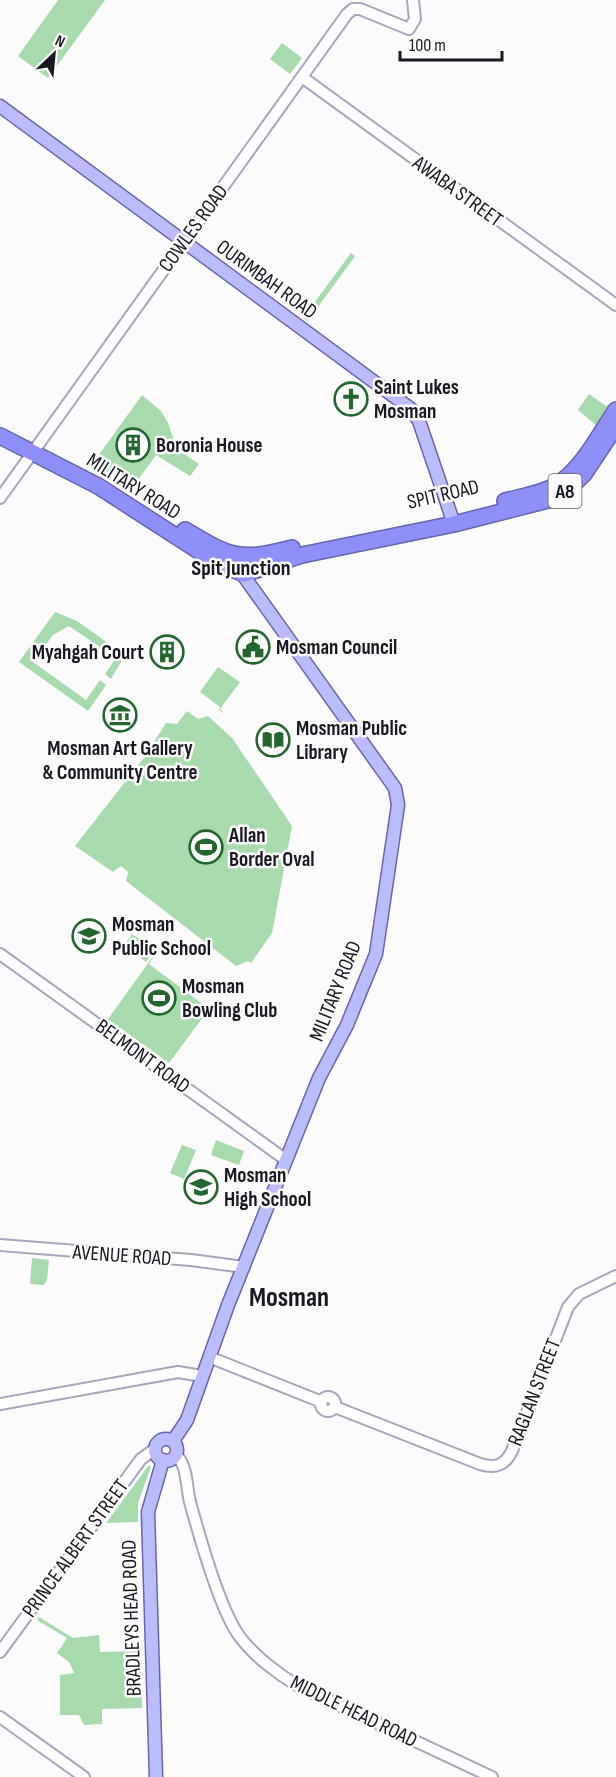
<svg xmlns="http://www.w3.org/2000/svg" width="616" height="1777" font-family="'Sofia Sans Condensed',sans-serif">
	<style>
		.green { fill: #a7daac }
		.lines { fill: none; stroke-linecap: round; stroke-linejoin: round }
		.minor-casing { stroke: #a5a7be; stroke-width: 14 }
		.major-casing { stroke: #6566ae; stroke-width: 15 }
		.highway-casing { stroke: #6566ae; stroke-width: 18 }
		.minor { stroke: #fff; stroke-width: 10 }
		.major { stroke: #bcbcfc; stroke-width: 12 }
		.highway { stroke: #8f8ffa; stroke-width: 15 }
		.labels { text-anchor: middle; stroke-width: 5; stroke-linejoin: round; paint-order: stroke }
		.shield { fill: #fbfbfb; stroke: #5c5d62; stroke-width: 1.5 }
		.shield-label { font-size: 20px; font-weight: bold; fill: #181921 }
		.street-label { font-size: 21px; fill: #181921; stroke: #fbfbfb }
		.poi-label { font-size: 21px; font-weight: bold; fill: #181921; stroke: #fbfbfb; text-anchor: start }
		.neighbourhood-label { font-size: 22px; font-weight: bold; fill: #181921; stroke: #fbfbfb }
		.district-label { font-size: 27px; font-weight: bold; fill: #181921; stroke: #fbfbfb }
	</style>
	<rect width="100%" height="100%" fill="#fbfbfb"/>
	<!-- green -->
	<g class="green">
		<polygon points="58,0 105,0 48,78 18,56"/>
		<polygon points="282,43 302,58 290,74 270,59"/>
		<polygon points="351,253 355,256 308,321 303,318"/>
		<polygon points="589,394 606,406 609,404 596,425 578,410"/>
		<polygon points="142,395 161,411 168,423 177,449 199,464 190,476 156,455 132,488 93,463"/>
		<polygon points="55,612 77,621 125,655 111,679 105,674 116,658 69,626 53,635 33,662 86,700 100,680 106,685 88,711 19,662"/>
		<polygon points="218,667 240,682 220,709 225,714 219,710 220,707 200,692"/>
		<polygon points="187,711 198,719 208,716 232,738 292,826 272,933 251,963 248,961 236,966 126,881 128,872 121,866 113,872 75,846 143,759 166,723 177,724"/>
		<polygon points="172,930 149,964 209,1009 169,1063 108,1019"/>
		<polygon points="132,934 155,950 146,962 124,945"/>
		<polygon points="216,1140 244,1151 239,1165 211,1155"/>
		<polygon points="182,1145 196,1150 184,1179 170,1173"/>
		<polygon points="32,1258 49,1260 47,1280 44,1285 30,1284"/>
		<polygon points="149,1465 151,1467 138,1503 138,1522 106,1523"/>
		<polygon points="39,1617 73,1638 99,1635 100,1652 141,1651 142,1708 102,1709 102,1724 84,1725 79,1715 60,1715 60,1675 74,1673 70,1663 57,1653 67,1638 37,1620"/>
	</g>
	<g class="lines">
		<!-- minor casing -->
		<g class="minor-casing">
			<g id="minor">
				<polyline points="302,77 616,305"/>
				<polyline points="0,498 347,14 353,9 360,9 409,29 415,19 413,0"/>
				<polyline points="0,954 286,1160"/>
				<polyline points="0,1245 191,1260 244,1267"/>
				<polyline points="209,1357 322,1402"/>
				<circle cx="328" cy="1404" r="7"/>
				<polyline points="0,1404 178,1372 202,1376"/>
				<path d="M335,1407l145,57c16,5 25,1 32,-13l56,-144 11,-13 37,-18"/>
				<path d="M176,1455c12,11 10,32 14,47 9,33 30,109 50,135 14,19 39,38 60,50l192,90"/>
				<polyline points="0,1652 141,1459 155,1449"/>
				<polyline points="0,1717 84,1777"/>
			</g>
		</g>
		<!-- major casing -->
		<g class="major-casing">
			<g id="major">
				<polyline points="0,106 411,409 419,421 454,524"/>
				<circle cx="166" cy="1450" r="11"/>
				<polyline points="173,1441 187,1420 228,1305 319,1078 347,1025 376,954 398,805 395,788 238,568"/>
				<polyline points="156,1777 148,1512 163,1460"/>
			</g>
		</g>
		<!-- highway casing -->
		<g class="highway-casing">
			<g id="highway">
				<polyline points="0,436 98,486 219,564 244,574 302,555 454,524 552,499 575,483 584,474 616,426"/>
				<path d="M505,501c16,-4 35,-7 50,-15 27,-16 44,-51 61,-76"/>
				<path d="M185,530c45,27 55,32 107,18"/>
			</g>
		</g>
		<!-- minor -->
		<use href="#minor" class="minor"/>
		<!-- major -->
		<use href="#major" class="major"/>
		<!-- highway -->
		<use href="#highway" class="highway"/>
	</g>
	<!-- icons -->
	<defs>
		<g id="church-ring" transform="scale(1.725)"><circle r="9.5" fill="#fbfbfb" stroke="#246630" stroke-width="1.5"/><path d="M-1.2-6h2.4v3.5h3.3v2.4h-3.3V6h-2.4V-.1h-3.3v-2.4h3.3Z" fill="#246630"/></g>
		<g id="building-ring" transform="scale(1.725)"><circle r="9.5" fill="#fbfbfb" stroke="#246630" stroke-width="1.5"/><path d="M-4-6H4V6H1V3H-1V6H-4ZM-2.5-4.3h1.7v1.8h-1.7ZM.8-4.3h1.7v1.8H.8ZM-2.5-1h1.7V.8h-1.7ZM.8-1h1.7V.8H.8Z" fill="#246630"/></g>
		<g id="civic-ring" transform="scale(1.725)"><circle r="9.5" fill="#fbfbfb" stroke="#246630" stroke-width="1.5"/><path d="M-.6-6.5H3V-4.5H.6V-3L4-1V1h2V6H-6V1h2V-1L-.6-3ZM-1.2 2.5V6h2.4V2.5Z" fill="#246630"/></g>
		<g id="museum-ring" transform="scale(1.725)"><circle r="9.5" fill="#fbfbfb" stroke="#246630" stroke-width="1.5"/><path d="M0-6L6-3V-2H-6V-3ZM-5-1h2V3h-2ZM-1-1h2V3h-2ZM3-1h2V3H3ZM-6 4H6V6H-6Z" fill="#246630"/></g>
		<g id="library-ring" transform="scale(1.725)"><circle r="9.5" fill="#fbfbfb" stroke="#246630" stroke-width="1.5"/><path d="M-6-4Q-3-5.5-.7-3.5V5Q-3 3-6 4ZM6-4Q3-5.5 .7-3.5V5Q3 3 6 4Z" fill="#246630"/></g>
		<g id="stadium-ring" transform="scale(1.725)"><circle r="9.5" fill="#fbfbfb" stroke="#246630" stroke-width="1.5"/><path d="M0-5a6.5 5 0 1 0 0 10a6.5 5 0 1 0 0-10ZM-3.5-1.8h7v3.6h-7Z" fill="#246630"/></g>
		<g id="school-ring" transform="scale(1.725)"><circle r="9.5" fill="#fbfbfb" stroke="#246630" stroke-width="1.5"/><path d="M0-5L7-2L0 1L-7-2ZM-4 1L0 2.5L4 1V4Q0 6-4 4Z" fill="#246630"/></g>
	</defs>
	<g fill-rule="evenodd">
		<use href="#church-ring" x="351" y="399"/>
		<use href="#building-ring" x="133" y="445"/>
		<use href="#civic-ring" x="253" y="647"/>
		<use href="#building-ring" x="167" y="652"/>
		<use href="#museum-ring" x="120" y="715"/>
		<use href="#library-ring" x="273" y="740"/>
		<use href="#stadium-ring" x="206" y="847"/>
		<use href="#school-ring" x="89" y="936"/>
		<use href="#stadium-ring" x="159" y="998"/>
		<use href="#school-ring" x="201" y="1187"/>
	</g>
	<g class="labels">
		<!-- shield labels -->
		<rect class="shield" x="548.5" y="474" width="33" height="34" rx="4.5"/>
		<g class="shield-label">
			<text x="565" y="498">A8</text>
		</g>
		<!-- street labels -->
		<g class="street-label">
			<text transform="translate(458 191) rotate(36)" y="7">AWABA STREET</text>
			<text transform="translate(193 228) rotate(-54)" y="7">COWLES ROAD</text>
			<text transform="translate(267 279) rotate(36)" y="7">OURIMBAH ROAD</text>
			<text transform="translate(134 486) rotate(32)" y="7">MILITARY ROAD</text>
			<text transform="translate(443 494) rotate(-13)" y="7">SPIT ROAD</text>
			<text transform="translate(335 991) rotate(-68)" y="7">MILITARY ROAD</text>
			<text transform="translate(143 1056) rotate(36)" y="7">BELMONT ROAD</text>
			<text transform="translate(122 1255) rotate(4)" y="7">AVENUE ROAD</text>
			<text transform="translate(534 1392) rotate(-69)" y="7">RAGLAN STREET</text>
			<text transform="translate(75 1548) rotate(-54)" y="7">PRINCE ALBERT STREET</text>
			<text transform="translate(131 1618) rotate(-92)" y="7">BRADLEYS HEAD ROAD</text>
			<text transform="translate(354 1711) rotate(26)" y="7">MIDDLE HEAD ROAD</text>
		</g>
		<!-- poi labels -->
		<g class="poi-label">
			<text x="374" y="394">Saint Lukes<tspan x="374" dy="24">Mosman</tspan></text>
			<text x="156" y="452">Boronia House</text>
			<text x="276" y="654">Mosman Council</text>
			<text x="144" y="659" text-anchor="end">Myahgah Court</text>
			<text x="296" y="735">Mosman Public<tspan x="296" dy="24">Library</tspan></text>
			<text x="120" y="755" text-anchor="middle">Mosman Art Gallery<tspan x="120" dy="24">&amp; Community Centre</tspan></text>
			<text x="229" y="842">Allan<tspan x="229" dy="24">Border Oval</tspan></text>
			<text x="112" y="931">Mosman<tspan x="112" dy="24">Public School</tspan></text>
			<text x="182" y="993">Mosman<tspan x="182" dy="24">Bowling Club</tspan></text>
			<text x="224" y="1182">Mosman<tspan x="224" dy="24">High School</tspan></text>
		</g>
		<!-- neighbourhood labels -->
		<g class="neighbourhood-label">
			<text x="241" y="575">Spit Junction</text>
		</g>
		<!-- district labels -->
		<g class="district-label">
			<text x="289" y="1306">Mosman</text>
		</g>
	</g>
	<!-- north arrow -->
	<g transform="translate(54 54) rotate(26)" stroke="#fbfbfb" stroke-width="4.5" paint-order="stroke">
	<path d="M0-4.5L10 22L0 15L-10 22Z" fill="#181921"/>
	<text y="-9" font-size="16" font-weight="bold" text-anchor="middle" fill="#181921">N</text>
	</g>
	<!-- scale -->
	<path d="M400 51v9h102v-9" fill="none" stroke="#181921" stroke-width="3"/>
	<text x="409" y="51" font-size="18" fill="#181921" stroke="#fbfbfb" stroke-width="4.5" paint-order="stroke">100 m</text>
</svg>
